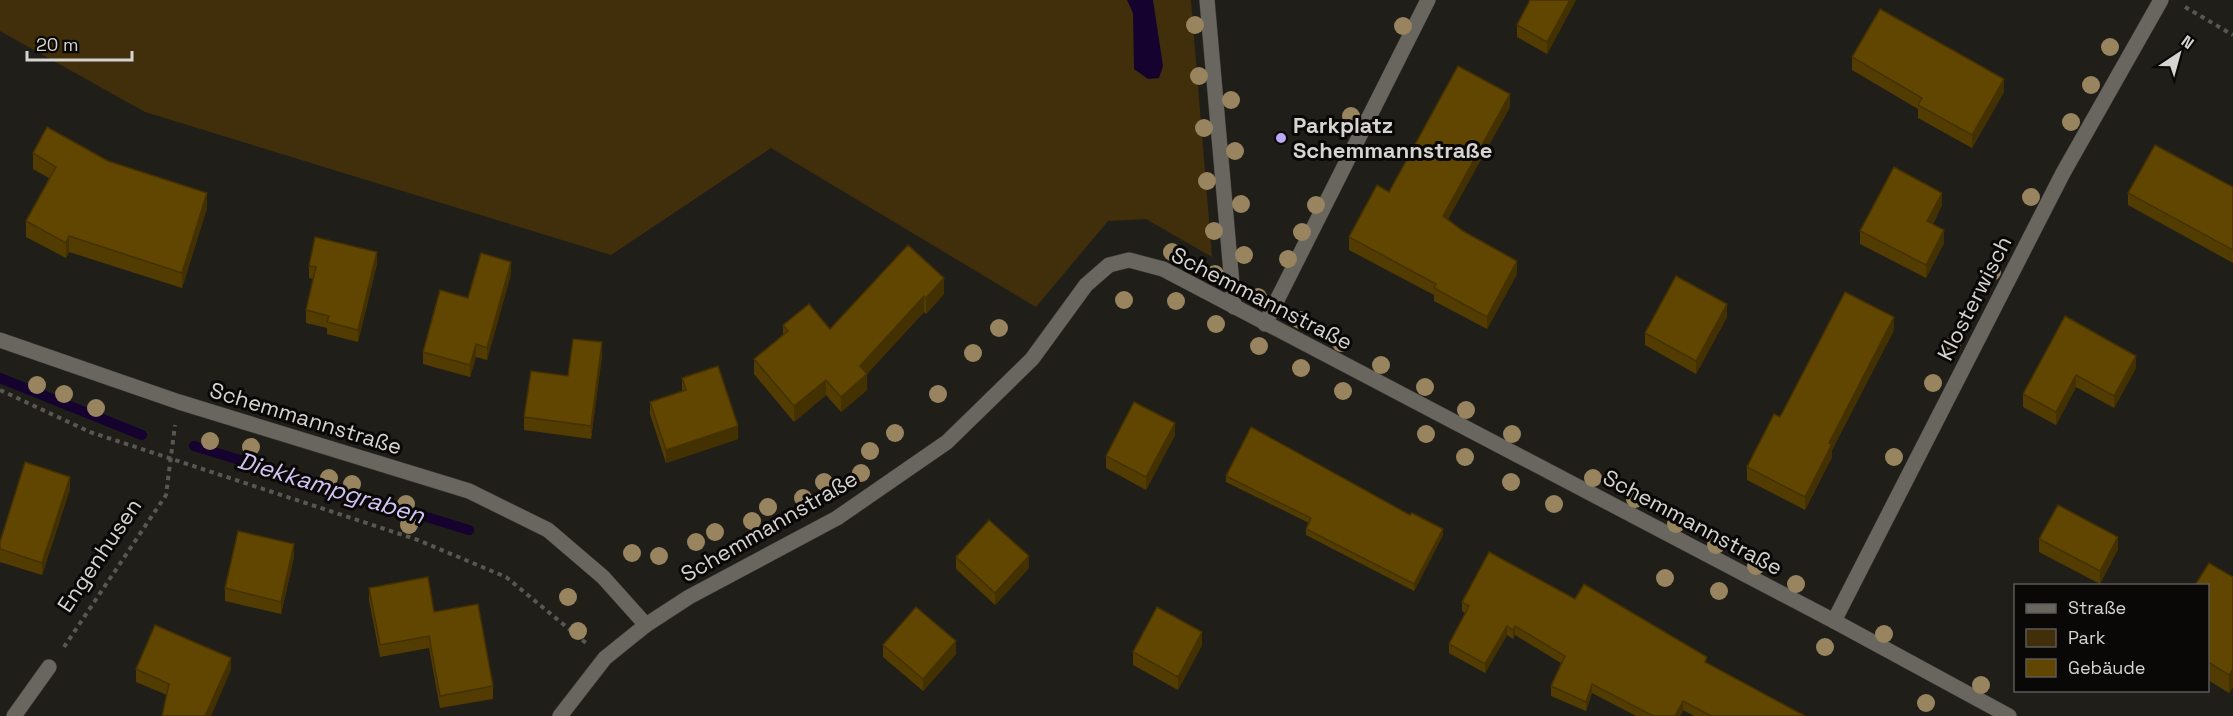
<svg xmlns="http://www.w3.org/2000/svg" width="2233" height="716" font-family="'Space Grotesk',sans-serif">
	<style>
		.green { fill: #402f0a }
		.water { fill: #15022e }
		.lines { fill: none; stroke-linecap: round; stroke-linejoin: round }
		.stream { stroke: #15022e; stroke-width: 10 }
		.lane-casing { stroke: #3b3936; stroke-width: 16 }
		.street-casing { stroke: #3b3936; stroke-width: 16 }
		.path { stroke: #595753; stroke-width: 4; stroke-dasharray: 4.5 4.5; stroke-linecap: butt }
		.lane { stroke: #696660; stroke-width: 15 }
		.street { stroke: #696660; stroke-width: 15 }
		.tree { fill: #98845e }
		.wall { fill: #533c02 }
		.shaded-wall { fill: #443101 }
		.building { fill: #614602; stroke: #443101; stroke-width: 1.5 }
		.poi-dot { fill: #bea9f4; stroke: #090806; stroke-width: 2 }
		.labels { text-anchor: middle; stroke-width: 6; stroke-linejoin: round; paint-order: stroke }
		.poi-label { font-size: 22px; font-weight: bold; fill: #d5d4d0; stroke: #090806; text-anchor: start }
		.street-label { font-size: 22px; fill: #d5d4d0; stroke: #090806 }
		.water-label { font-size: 24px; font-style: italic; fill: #d2c5f6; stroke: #090806 }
	</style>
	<rect width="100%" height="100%" fill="#201e19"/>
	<!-- green -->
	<polygon class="green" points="0,0 1191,0 1212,257 1146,219 1108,221 1036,307 771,148 611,255 145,112 0,31"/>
	<!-- water -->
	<polygon class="water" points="1127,0 1153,0 1163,66 1159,78 1148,79 1134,69 1133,13"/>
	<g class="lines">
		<!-- stream -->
		<g class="stream">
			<polyline points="0,378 142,435"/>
			<polyline points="194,446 469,530"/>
		</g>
		<!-- lane casing -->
		<g class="lane-casing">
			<polyline id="lane" points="1265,324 1428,0"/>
		</g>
		<!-- street casing -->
		<g class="street-casing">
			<g id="street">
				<polyline points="1207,0 1234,307"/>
				<polyline points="0,340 179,402 469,491 548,530 603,577 646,625"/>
				<polyline points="1834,621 2063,173 2161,0"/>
				<polyline points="14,716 49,667"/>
				<polyline points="560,716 605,658 646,625 689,597 837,518 947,442 1032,359 1086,285 1109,265 1129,260 1163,269 1834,621 2009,716"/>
			</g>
		</g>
		<!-- path -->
		<g class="path">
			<polyline points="2185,7 2233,35"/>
			<polyline points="0,390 90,432 418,540 506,577 586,643"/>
			<polyline points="64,647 166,495 175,425"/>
		</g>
		<!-- lane -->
		<use href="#lane" class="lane"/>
		<!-- street -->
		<use href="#street" class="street"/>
	</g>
	<!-- trees -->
	<g class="tree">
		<circle cx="1195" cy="25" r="9"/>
		<circle cx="1403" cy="26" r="9"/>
		<circle cx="2110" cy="47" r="9"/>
		<circle cx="1199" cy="76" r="9"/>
		<circle cx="2091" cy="85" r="9"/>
		<circle cx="1231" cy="100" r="9"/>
		<circle cx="1351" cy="116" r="9"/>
		<circle cx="2071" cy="122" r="9"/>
		<circle cx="1204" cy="128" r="9"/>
		<circle cx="1235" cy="151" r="9"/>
		<circle cx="1207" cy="181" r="9"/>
		<circle cx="2031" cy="197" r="9"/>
		<circle cx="1241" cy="204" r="9"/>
		<circle cx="1316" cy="205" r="9"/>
		<circle cx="1214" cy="231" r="9"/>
		<circle cx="1302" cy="232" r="9"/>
		<circle cx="1172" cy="252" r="9"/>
		<circle cx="1244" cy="255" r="9"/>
		<circle cx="1288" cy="259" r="9"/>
		<circle cx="1992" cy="272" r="9"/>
		<circle cx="1215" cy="274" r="9"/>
		<circle cx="1258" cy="297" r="9"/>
		<circle cx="1124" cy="300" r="9"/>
		<circle cx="1176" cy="301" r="9"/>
		<circle cx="1300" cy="320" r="9"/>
		<circle cx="1216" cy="324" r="9"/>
		<circle cx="999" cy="328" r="9"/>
		<circle cx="1341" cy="343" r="9"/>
		<circle cx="1259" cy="346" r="9"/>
		<circle cx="1952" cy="346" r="9"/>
		<circle cx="973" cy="353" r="9"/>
		<circle cx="1381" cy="365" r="9"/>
		<circle cx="1301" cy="368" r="9"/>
		<circle cx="1933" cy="383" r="9"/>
		<circle cx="37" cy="385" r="9"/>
		<circle cx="1425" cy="387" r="9"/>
		<circle cx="1343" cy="391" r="9"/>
		<circle cx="64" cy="394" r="9"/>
		<circle cx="938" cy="394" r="9"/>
		<circle cx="96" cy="408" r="9"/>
		<circle cx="1466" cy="410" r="9"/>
		<circle cx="895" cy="433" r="9"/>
		<circle cx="1426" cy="434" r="9"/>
		<circle cx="1512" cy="434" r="9"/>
		<circle cx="210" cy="441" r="9"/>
		<circle cx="251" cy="447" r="9"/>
		<circle cx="870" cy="451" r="9"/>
		<circle cx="1465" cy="457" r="9"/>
		<circle cx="1894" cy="457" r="9"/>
		<circle cx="861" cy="473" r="9"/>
		<circle cx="329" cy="478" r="9"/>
		<circle cx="1593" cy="478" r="9"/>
		<circle cx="824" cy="482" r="9"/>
		<circle cx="1511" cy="482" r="9"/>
		<circle cx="352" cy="484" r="9"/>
		<circle cx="803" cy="498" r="9"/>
		<circle cx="1635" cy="499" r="9"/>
		<circle cx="406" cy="504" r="9"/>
		<circle cx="1554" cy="504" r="9"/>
		<circle cx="768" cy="507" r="9"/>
		<circle cx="752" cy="521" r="9"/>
		<circle cx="1676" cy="524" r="9"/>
		<circle cx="409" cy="525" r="9"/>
		<circle cx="715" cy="532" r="9"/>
		<circle cx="696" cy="542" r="9"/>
		<circle cx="1716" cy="545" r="9"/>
		<circle cx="632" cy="553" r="9"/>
		<circle cx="659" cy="556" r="9"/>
		<circle cx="1756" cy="566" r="9"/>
		<circle cx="1665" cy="578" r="9"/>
		<circle cx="1796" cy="584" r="9"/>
		<circle cx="1719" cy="591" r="9"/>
		<circle cx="568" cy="597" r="9"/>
		<circle cx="578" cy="631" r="9"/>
		<circle cx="1884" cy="634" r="9"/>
		<circle cx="1825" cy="647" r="9"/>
		<circle cx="1981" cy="685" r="9"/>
		<circle cx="1926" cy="703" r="9"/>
	</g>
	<!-- wall -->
	<g class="wall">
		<polygon points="1576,0 1547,54 1517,37 1517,25"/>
		<polygon points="1852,57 2004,92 1972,148 1918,118 1918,109 1852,70"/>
		<polygon points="1510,107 1448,219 1517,274 1487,329 1434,301 1434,295 1349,250 1349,237 1389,192"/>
		<polygon points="33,153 108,161 207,208 182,288 69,252 66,258 26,237 26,221 49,178 33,169"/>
		<polygon points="2233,187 2233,263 2128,205 2128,193"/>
		<polygon points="1942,205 1933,224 1944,243 1926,278 1860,244 1860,231"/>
		<polygon points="908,245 944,294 926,314 924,312 867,374 867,390 841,412 826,395 794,422 754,374 754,359 783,335 783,325 830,329"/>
		<polygon points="377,264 358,342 327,334 327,328 306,323 306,310 313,279 309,278 309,266"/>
		<polygon points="511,274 487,360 476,357 470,377 423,364 423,352 468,298"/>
		<polygon points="2065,316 2136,368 2114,408 2076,387 2056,425 2023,407 2023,394"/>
		<polygon points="1727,317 1696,374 1645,345 1645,333"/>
		<polygon points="1894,330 1832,450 1832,457 1805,510 1747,480 1747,467 1780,417"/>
		<polygon points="602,355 591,439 524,430 524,417 568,376"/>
		<polygon points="682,378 738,439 666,463 650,414 650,402 682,391"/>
		<polygon points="1175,435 1146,490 1106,468 1106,456"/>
		<polygon points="1226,476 1443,535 1414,591 1306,535 1306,529 1309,523 1226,482"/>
		<polygon points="70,489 42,575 0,562 0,542"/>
		<polygon points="2039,539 2118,549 2100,584 2039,552"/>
		<polygon points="294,557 281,614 225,601 225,588"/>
		<polygon points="956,557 1029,568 995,605 956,569"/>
		<polygon points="2233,577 2233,687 2229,693 2208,680 2208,585"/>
		<polygon points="369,588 434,612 493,686 493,699 440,708 429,648 380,657 369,600"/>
		<polygon points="1575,599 1707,663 1805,716 1694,716 1683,710 1680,716 1636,716 1592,693 1586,711 1551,696 1551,686 1561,663 1515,635 1513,639 1507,635 1485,673 1449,653 1449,644 1465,613 1462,611 1462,602"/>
		<polygon points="883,645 956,654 923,691 883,657"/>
		<polygon points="1202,645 1178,690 1133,665 1133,652"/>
		<polygon points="136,669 231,670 167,695 136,682"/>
	</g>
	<!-- shaded-wall -->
	<g class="shaded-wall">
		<polygon points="1570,0 1576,0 1547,54 1547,42"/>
		<polygon points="2004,79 2004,92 1972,148 1972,135"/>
		<polygon points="1510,94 1510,107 1443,228 1443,216"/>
		<polygon points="207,193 207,208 182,288 182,273"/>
		<polygon points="1942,193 1942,205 1927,233 1927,221"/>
		<polygon points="1944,230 1944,243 1926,278 1926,265"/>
		<polygon points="69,236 69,252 66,258 66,243"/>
		<polygon points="377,252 377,264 358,342 358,330"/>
		<polygon points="1517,261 1517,274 1487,329 1487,317"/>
		<polygon points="511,262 511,274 487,360 487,348"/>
		<polygon points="944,278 944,294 926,314 926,298"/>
		<polygon points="924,296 924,312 864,377 867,374 867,390 841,412 841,397 860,366"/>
		<polygon points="1727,304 1727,317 1696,374 1696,361"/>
		<polygon points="1894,317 1894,330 1832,450 1832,457 1805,510 1805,497 1829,443"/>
		<polygon points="602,342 602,355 591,439 591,426"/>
		<polygon points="476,344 476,357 470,377 470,365"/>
		<polygon points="2136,356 2136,368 2114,408 2114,396"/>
		<polygon points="2076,375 2076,387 2056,425 2056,412"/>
		<polygon points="826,380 826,395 794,422 794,406"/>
		<polygon points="1175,423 1175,435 1146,490 1146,477"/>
		<polygon points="738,426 738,439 666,463 666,450"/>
		<polygon points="70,477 70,489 42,575 42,563"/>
		<polygon points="1443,529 1443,535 1414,591 1414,584"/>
		<polygon points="2118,537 2118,549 2100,584 2100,571"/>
		<polygon points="294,544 294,557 281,614 281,602"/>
		<polygon points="1029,556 1029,568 995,605 995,593"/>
		<polygon points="1507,626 1507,635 1485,673 1485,664"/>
		<polygon points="1515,626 1515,635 1513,639 1513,630"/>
		<polygon points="1202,632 1202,645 1178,690 1178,677"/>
		<polygon points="956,641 956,654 923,691 923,679"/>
		<polygon points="231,658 231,670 211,716 205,716"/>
		<polygon points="2233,669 2233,687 2229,693 2229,675"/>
		<polygon points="1592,684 1592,693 1586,711 1586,702"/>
		<polygon points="1683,701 1683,710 1680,716 1675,716"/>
	</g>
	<!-- building -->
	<g class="building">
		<polygon points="1530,0 1570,0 1547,42 1517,25"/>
		<polygon points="1880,9 2004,79 1972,135 1918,105 1922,98 1852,57"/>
		<polygon points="1458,66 1510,94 1443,216 1463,231 1517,261 1487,317 1434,288 1436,284 1349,237 1377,185 1389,192"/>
		<polygon points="47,127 108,161 207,193 182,273 69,236 66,243 26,221 56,167 33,153"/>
		<polygon points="2155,145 2233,187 2233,250 2128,193"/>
		<polygon points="1894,167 1942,193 1927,221 1944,230 1926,265 1860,231"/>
		<polygon points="315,237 377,252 358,330 327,322 329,316 306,310 316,267 309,266"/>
		<polygon points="908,245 944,278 926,298 924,296 860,366 867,374 841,397 826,380 794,406 754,359 788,331 783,325 809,304 830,329"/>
		<polygon points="481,253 511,262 487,348 476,344 470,365 423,352 440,290 468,298"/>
		<polygon points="1676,276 1727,304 1696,361 1645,333"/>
		<polygon points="1845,292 1894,317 1829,443 1832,444 1805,497 1747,467 1774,414 1780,417"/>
		<polygon points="2065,316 2136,356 2114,396 2076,375 2056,412 2023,394"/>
		<polygon points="573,339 602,342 591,426 524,417 531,371 568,376"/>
		<polygon points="718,366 738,426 666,450 650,402 686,390 682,378"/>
		<polygon points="1134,402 1175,423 1146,477 1106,456"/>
		<polygon points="1251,427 1410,515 1412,513 1443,529 1414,584 1306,529 1311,518 1226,476"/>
		<polygon points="25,462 70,477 42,563 0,549 0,542"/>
		<polygon points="2058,505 2118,537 2100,571 2039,539"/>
		<polygon points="989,520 1029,556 995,593 956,557"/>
		<polygon points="238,531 294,544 281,602 225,588"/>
		<polygon points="1489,552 1575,599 1584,584 1707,657 1705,662 1805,716 1711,716 1683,701 1675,716 1653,716 1592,684 1586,702 1551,686 1565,656 1515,626 1513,630 1507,626 1485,664 1449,644 1469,606 1462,602"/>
		<polygon points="2209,563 2233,577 2233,669 2229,675 2208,662 2208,585 2195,585"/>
		<polygon points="428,577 434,612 478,604 493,686 440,696 429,636 380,645 369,588"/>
		<polygon points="916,607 956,641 923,679 883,645"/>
		<polygon points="1157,607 1202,632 1178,677 1133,652"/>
		<polygon points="155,625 231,658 205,716 162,716 169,684 136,669"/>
	</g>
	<!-- markers -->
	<circle class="poi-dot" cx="1281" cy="138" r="6"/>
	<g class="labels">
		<!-- poi labels -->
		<g class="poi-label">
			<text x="1293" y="133">Parkplatz<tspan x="1293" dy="25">Schemmannstraße</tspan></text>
		</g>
		<!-- street labels -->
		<g class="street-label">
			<text transform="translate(1262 298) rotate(27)" y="8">Schemmannstraße</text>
			<text transform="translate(1974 298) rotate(-63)" y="8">Klosterwisch</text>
			<text transform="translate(306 418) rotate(17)" y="8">Schemmannstraße</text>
			<text transform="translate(1693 522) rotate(28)" y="8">Schemmannstraße</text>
			<text transform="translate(769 526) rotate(-30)" y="8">Schemmannstraße</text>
			<text transform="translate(99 555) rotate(-56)" y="8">Engenhusen</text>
		</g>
		<!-- water labels -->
		<g class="water-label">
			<text transform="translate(331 488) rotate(17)" y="8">Diekkampgraben</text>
		</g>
	</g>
	<!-- legend -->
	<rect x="2014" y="584" width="195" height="108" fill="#090806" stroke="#5b5a57" stroke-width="1.5"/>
	<rect x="2026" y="604" width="30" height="9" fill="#696660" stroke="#5b5a57" stroke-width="1.5"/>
	<text x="2068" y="614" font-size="18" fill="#d5d4d0">Straße</text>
	<rect x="2026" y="629" width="30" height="18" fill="#402f0a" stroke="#5b5a57" stroke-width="1.5"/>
	<text x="2068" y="644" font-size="18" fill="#d5d4d0">Park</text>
	<rect x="2026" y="659" width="30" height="18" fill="#614602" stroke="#5b5a57" stroke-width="1.5"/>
	<text x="2068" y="674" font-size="18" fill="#d5d4d0">Gebäude</text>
	<!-- north arrow -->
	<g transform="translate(2179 54) rotate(36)" stroke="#090806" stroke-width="4.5" paint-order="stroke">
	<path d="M0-4.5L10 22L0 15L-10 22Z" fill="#d5d4d0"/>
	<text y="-9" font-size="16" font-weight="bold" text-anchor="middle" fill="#d5d4d0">N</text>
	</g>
	<!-- scale -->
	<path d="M27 51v9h105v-9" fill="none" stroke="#d5d4d0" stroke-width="3"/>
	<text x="36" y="51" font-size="18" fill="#d5d4d0" stroke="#090806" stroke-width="4.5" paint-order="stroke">20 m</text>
</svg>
